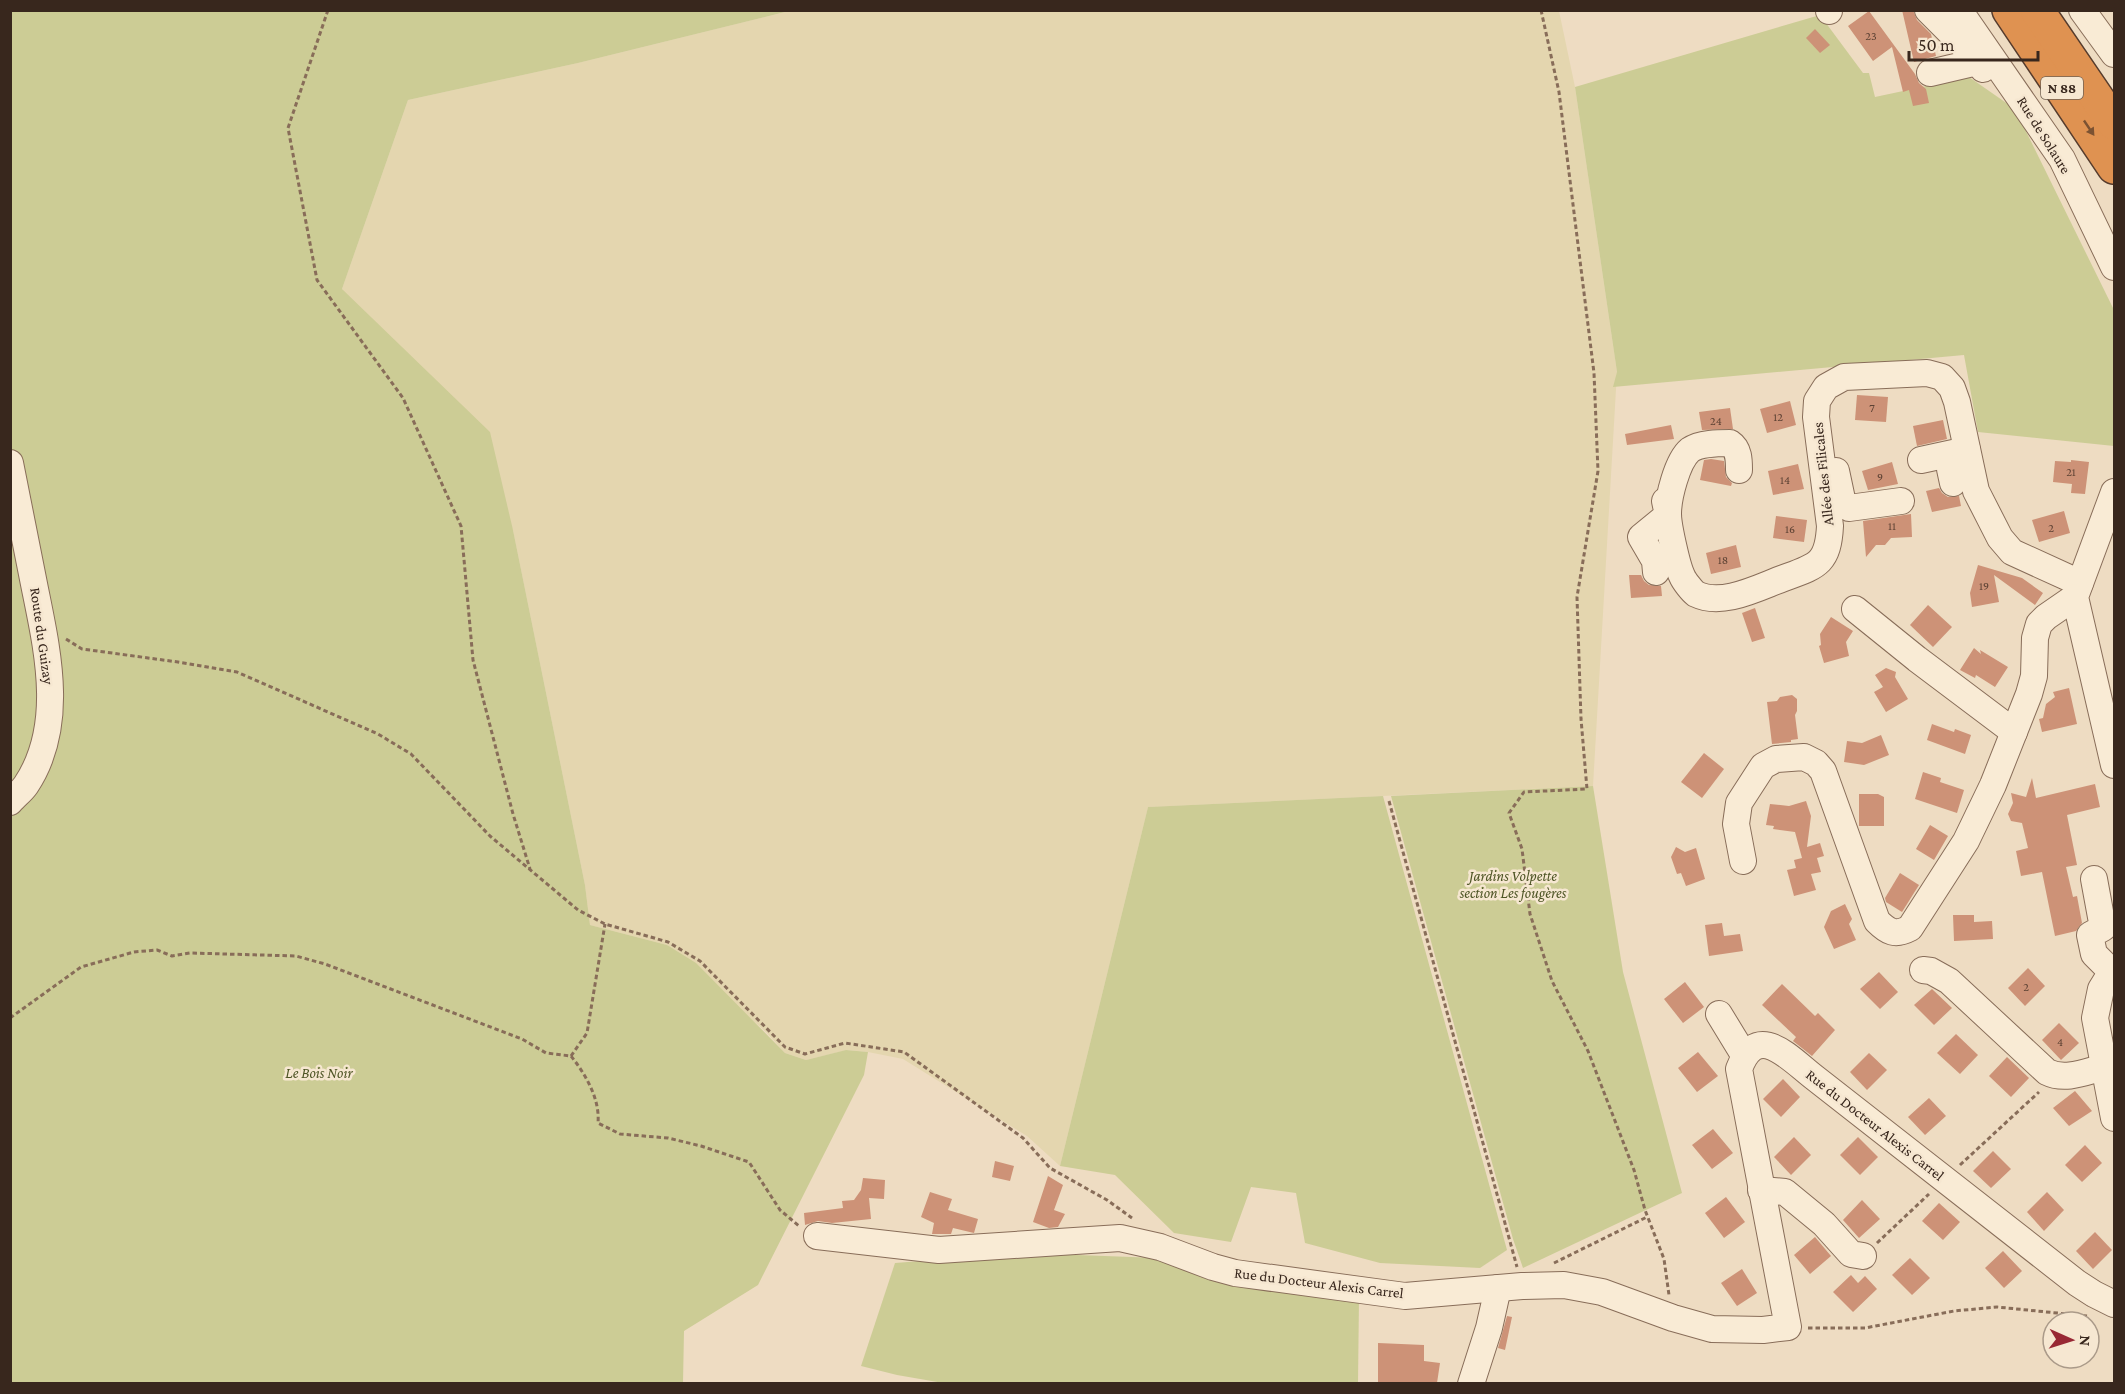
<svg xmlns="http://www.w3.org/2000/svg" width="2125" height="1394" font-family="'Crimson Pro',serif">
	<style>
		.farmland { fill: #e4d6af }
		.green { fill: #cccc95 }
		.building { fill: #cd9277 }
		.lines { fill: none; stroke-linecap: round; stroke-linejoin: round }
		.minor-casing { stroke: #886d59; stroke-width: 28 }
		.highway-casing { stroke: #563c2d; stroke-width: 36 }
		.path { stroke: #886d59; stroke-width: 3; stroke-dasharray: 4.5 3; stroke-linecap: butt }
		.minor { stroke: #f9ebd5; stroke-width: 26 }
		.highway { stroke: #df9251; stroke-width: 33 }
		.oneway { fill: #7b5232 }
		.labels { text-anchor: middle; stroke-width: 5; stroke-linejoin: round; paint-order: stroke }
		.number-label { font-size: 12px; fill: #5d4234 }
		.shield { fill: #f6e7d1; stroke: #716153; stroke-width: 1.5 }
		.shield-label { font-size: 14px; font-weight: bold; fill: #38271d }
		.street-label { font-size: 15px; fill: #38271d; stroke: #f6e7d1 }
		.park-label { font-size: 15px; font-style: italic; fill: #4d5424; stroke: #f6e7d1 }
	</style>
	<rect width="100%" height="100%" fill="#eedcc2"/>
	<!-- farmland -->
	<polygon class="farmland" points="789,11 1559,11 1575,87 1617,372 1593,786 1148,807 1060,1166 1027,1136 903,1059 868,1052 847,1050 806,1060 785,1053 767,1033 667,945 590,925 585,885 513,530 342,289 408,100 578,63"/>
	<!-- green -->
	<g class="green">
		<polygon points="10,11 789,11 578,63 408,100 342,289 490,432 513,530 585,885 590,925 667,945 696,963 785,1053 806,1060 846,1050 868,1052 864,1075 758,1285 684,1331 683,1383 11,1383"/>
		<polygon points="1820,15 1863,73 1869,73 1875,97 1969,77 2015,109 2114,310 2114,446 1978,432 1964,355 1613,387 1617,372 1575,87"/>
		<polygon points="1593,786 1623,972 1682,1193 1523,1268 1513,1239 1391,796"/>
		<polygon points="1383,796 1507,1250 1480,1268 1380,1263 1305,1243 1296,1193 1251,1187 1231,1242 1174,1233 1115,1175 1060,1166 1148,807"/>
		<polygon points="1023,1253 1159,1258 1359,1298 1358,1383 949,1384 897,1375 861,1366 895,1263"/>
	</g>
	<!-- building -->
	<g class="building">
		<polygon points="1902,10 1913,10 1917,20 1931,34 1936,56 1914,62"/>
		<polygon points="1869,11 1915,74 1919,83 1926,89 1929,103 1913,106 1909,90 1903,92 1892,47 1873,61 1848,26"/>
		<polygon points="1815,29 1830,45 1820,53 1806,38"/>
		<polygon points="1857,395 1888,397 1886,422 1855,420"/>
		<polygon points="1790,401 1796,425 1767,433 1760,409"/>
		<polygon points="1730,408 1733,429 1702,430 1699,412"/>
		<polygon points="1943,420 1947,439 1917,446 1913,426"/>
		<polygon points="1671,425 1674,439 1627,445 1625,434"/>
		<polygon points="1711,459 1724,461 1726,477 1732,483 1731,486 1700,480 1704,460"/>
		<polygon points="2071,460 2089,462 2085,494 2071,493 2072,484 2053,482 2055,461 2071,462"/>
		<polygon points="1892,462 1898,484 1868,490 1862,471"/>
		<polygon points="1798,464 1804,489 1773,495 1768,471"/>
		<polygon points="1939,488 1942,493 1948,497 1959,496 1961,506 1932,512 1926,491"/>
		<polygon points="2064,511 2070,533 2039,542 2032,520"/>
		<polygon points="1911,514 1912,537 1891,538 1885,545 1876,545 1866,557 1863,521"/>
		<polygon points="1776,516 1807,520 1804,542 1773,538"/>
		<polygon points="1736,545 1741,567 1711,574 1706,553"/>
		<polygon points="1978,565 2022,578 2043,593 2035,605 1994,575 1999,602 1972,607 1970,593"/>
		<polygon points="1629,575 1641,575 1644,581 1649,585 1661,586 1662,596 1631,598"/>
		<polygon points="1928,605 1952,627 1933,647 1910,625"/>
		<polygon points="1755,608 1765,638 1752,642 1742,613"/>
		<polygon points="1831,617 1853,631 1846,642 1849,656 1824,663 1819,646 1821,645 1820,634"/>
		<polygon points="1974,648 1981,654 1980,650 2008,667 1995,687 1976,675 1975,678 1960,670"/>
		<polygon points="1886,668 1896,672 1895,677 1908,699 1886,712 1874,692 1883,687 1875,675"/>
		<polygon points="2069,688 2077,724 2042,732 2039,719 2043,718 2046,704 2055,697 2053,692"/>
		<polygon points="1792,695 1797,699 1797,711 1795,715 1798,739 1791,740 1791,742 1772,744 1767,702 1777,701 1780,697"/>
		<polygon points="1932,724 1954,732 1955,729 1971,735 1965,754 1927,740"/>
		<polygon points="1881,735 1889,755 1864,765 1844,762 1847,741 1862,743"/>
		<polygon points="1704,753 1724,769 1702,798 1681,782"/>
		<polygon points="1923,772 1941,778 1940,782 1964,790 1957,813 1915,799"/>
		<polygon points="2032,778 2036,798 2095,784 2100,807 2067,815 2077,865 2066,867 2073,897 2077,896 2082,923 2076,931 2055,936 2042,872 2021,876 2016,851 2028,848 2022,823 2011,821 2008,814 2013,803 2011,793 2026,797"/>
		<polygon points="1859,794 1878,794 1884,797 1884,826 1859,826"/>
		<polygon points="1806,801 1811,816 1807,847 1820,843 1824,856 1817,858 1821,872 1811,874 1816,890 1794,896 1787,870 1796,868 1794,860 1802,858 1795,832 1773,829 1774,826 1766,825 1770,804 1789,806"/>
		<polygon points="1930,825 1948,836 1934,860 1916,849"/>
		<polygon points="1676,847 1685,852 1696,848 1705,879 1686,886 1681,873 1677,874 1671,857"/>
		<polygon points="1900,873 1919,885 1902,912 1886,902 1885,898"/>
		<polygon points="1845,904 1852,919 1849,924 1856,940 1834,949 1824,927 1831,911"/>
		<polygon points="1953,915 1974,915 1974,922 1992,921 1993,939 1954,941"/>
		<polygon points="1722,923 1724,936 1740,934 1743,951 1709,956 1705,925"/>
		<polygon points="2028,968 2045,986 2025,1006 2008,988"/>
		<polygon points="1879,972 1898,992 1880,1009 1860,989"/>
		<polygon points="1685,982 1704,1007 1683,1023 1664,999"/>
		<polygon points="1782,984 1815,1016 1818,1013 1835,1030 1812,1056 1793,1041 1796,1037 1762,1005"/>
		<polygon points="1932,989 1952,1008 1934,1025 1914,1005"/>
		<polygon points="2059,1023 2079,1043 2061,1060 2042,1040"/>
		<polygon points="1956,1034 1978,1055 1960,1074 1937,1053"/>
		<polygon points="1698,1052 1718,1076 1697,1092 1678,1068"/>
		<polygon points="1869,1053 1887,1070 1867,1090 1850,1072"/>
		<polygon points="2007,1057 2029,1078 2011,1097 1989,1076"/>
		<polygon points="1783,1079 1800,1097 1781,1117 1763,1099"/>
		<polygon points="2075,1091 2092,1111 2069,1126 2053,1108"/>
		<polygon points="1929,1098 1946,1116 1925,1135 1908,1117"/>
		<polygon points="1713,1129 1733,1153 1712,1169 1692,1145"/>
		<polygon points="1794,1137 1811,1155 1791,1175 1774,1157"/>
		<polygon points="1858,1137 1878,1157 1860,1175 1840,1155"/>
		<polygon points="2085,1145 2102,1163 2082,1182 2065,1165"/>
		<polygon points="1993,1151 2011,1169 1991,1188 1973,1171"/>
		<polygon points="995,1161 1014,1166 1010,1181 992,1177"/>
		<polygon points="1048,1176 1063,1185 1054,1210 1065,1214 1058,1227 1049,1228 1033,1222"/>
		<polygon points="863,1178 885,1180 884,1199 869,1198 871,1219 832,1223 818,1221 805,1225 804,1213 843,1208 842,1201 854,1200 861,1190"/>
		<polygon points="930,1192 952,1199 948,1210 978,1219 974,1233 953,1228 951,1234 932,1234 934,1223 921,1217"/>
		<polygon points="2047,1192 2064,1210 2044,1231 2027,1212"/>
		<polygon points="1726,1197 1745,1222 1724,1238 1705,1213"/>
		<polygon points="1862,1200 1880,1219 1859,1238 1843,1220"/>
		<polygon points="1939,1203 1960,1222 1943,1240 1922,1221"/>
		<polygon points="2095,1232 2112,1250 2093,1269 2076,1251"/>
		<polygon points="1815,1237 1831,1256 1810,1274 1794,1255"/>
		<polygon points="2003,1251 2022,1271 2004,1288 1985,1268"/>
		<polygon points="1910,1258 1930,1278 1912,1295 1892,1275"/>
		<polygon points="1742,1269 1757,1293 1737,1306 1721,1283"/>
		<polygon points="1851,1275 1858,1283 1865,1276 1877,1289 1853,1312 1833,1292"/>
		<polygon points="1507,1316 1512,1317 1505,1350 1498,1348"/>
		<polygon points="1378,1343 1424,1345 1424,1361 1440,1363 1437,1383 1378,1383"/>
	</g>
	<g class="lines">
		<!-- minor casing -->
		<g class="minor-casing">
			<g id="minor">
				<polyline points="1829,10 1829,11"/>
				<polyline points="1928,10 1967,49 1983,69"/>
				<polyline points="1959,10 2062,159 2114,267"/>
				<polyline points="2082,10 2114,54"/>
				<polyline points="1930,73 1977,62"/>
				<polyline points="1921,460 1967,450"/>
				<path d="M10,463c8,40 16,81 24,121 13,65 32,141 -8,201 -4,6 -11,11 -16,17"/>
				<path d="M1739,470c0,-10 0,-21 -9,-27 -11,0 -30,0 -40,7 -13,11 -22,48 -22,64 0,11 9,52 14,62 2,5 10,15 14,18 27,13 63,-7 88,-16 33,-12 44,-14 46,-52l-14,-109 1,-16 9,-14 18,-10 83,-4 15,4 10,11 5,14 19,89 24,47 12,14 68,31"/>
				<polyline points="1836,471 1843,504 1849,508 1901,501"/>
				<polyline points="1953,483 1950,469 1970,466"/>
				<polyline points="2114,492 2075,597 2114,765"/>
				<polyline points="1656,572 1655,561 1641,537 1668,515 1665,501"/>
				<polyline points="1855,609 1917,659 2014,732"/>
				<path d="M1743,861l-7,-37 3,-21 24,-37 13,-7 28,-2 12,6 7,8 54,150c11,11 18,15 33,7l56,-87 27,-56 36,-91 5,-18 1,-38 4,-14 7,-7 29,-20"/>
				<polyline points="2094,879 2103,928 2090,935 2094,954 2111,971"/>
				<polyline points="2114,968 2101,989 2095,1018 2114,1118"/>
				<path d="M1923,970l8,1 18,10 98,91c18,9 38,0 57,-5"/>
				<polyline points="1719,1014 1744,1055"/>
				<polyline points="1761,1190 1785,1192 1824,1224 1851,1254 1863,1256"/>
				<path d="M817,1236l122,14 181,-12 40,9 53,20 22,6 170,23 117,-10 42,-1 38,7 71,26 39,11 51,1 25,-3 -49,-258c18,-49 50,-11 76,9l262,205 17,11 20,10"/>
				<polyline points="1471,1384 1489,1328 1498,1288"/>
			</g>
		</g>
		<!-- highway casing -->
		<g class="highway-casing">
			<g id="highway">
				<polyline points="2009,10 2114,167"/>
				<polyline points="2037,10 2114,123"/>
			</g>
		</g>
		<!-- path -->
		<g class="path">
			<polyline points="328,10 288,128 317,280 403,398 461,526 473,660 513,814 530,869"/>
			<polyline points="1541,10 1559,92 1594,373 1598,471 1577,597 1581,719 1587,789 1524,792 1509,813 1522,849 1530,914 1552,981 1588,1051 1634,1170 1645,1210 1664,1259 1669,1295"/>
			<polyline points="66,639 82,649 178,662 237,672 378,734 411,754 490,836 578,910 605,924 668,942 700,961 785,1047 805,1054 845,1043 904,1052 1023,1138 1050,1168 1107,1200 1132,1218"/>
			<polyline points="1389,801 1517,1267"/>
			<path d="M10,1018l71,-51 53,-15 23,-2 15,6 18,-3 106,3 29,8 197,75 24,14 25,3c15,19 29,43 27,67l22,11 48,4 33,8 48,16 31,48 19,16"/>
			<polyline points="571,1056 587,1033 605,924"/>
			<polyline points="1960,1165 2039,1092"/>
			<polyline points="1877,1243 1929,1194"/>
			<polyline points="1554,1263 1647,1217"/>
			<polyline points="1808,1328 1865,1328 1954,1311 1997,1307 2087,1316"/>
		</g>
		<!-- minor -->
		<use href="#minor" class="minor"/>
		<!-- highway -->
		<use href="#highway" class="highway"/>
	</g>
	<!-- one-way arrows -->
	<defs><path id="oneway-solid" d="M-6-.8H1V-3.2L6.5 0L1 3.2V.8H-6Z" transform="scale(1.5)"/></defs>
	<use class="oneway" href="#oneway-solid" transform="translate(2089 128) rotate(56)"/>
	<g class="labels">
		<!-- number labels -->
		<g class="number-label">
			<text x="1871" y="40">23</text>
			<text x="1872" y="412">7</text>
			<text x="1778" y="421">12</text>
			<text x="1716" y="425">24</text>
			<text x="2071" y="476">21</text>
			<text x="1880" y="481">9</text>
			<text x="1785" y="484">14</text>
			<text x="1892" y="530">11</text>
			<text x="2051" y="532">2</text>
			<text x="1790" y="533">16</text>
			<text x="1723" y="564">18</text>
			<text x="1984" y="590">19</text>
			<text x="2026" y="991">2</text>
			<text x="2060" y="1046">4</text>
		</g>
		<!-- shield labels -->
		<rect class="shield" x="2041" y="77" width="42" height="22" rx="4.5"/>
		<g class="shield-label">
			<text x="2062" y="93">N 88</text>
		</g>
		<!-- street labels -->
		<g class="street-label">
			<text transform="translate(2044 135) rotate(58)" y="5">Rue de Solaure</text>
			<text transform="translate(1823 474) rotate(-96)" y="5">Allée des Filicales</text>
			<text transform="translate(42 636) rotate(82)" y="5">Route du Guizay</text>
			<text transform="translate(1875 1125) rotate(38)" y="5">Rue du Docteur Alexis Carrel</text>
			<text transform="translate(1319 1283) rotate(7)" y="5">Rue du Docteur Alexis Carrel</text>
		</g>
		<!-- park labels -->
		<g class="park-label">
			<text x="1513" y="881">Jardins Volpette<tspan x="1513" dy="17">section Les fougères</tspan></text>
			<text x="319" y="1078">Le Bois Noir</text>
		</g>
	</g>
	<!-- border -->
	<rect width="2125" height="1394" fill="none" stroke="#38271d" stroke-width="24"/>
	<!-- north arrow -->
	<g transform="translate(2071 1340) rotate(93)"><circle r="28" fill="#f6e7d1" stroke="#aa9a89" stroke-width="1.5"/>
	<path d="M0-4.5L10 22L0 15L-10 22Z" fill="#982834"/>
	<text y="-9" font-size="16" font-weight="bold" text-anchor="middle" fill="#38271d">N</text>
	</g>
	<!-- scale -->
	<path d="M1909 51v9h129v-9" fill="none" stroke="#38271d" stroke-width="3"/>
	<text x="1918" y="51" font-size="18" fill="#38271d" stroke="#f6e7d1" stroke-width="4.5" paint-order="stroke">50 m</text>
</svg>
